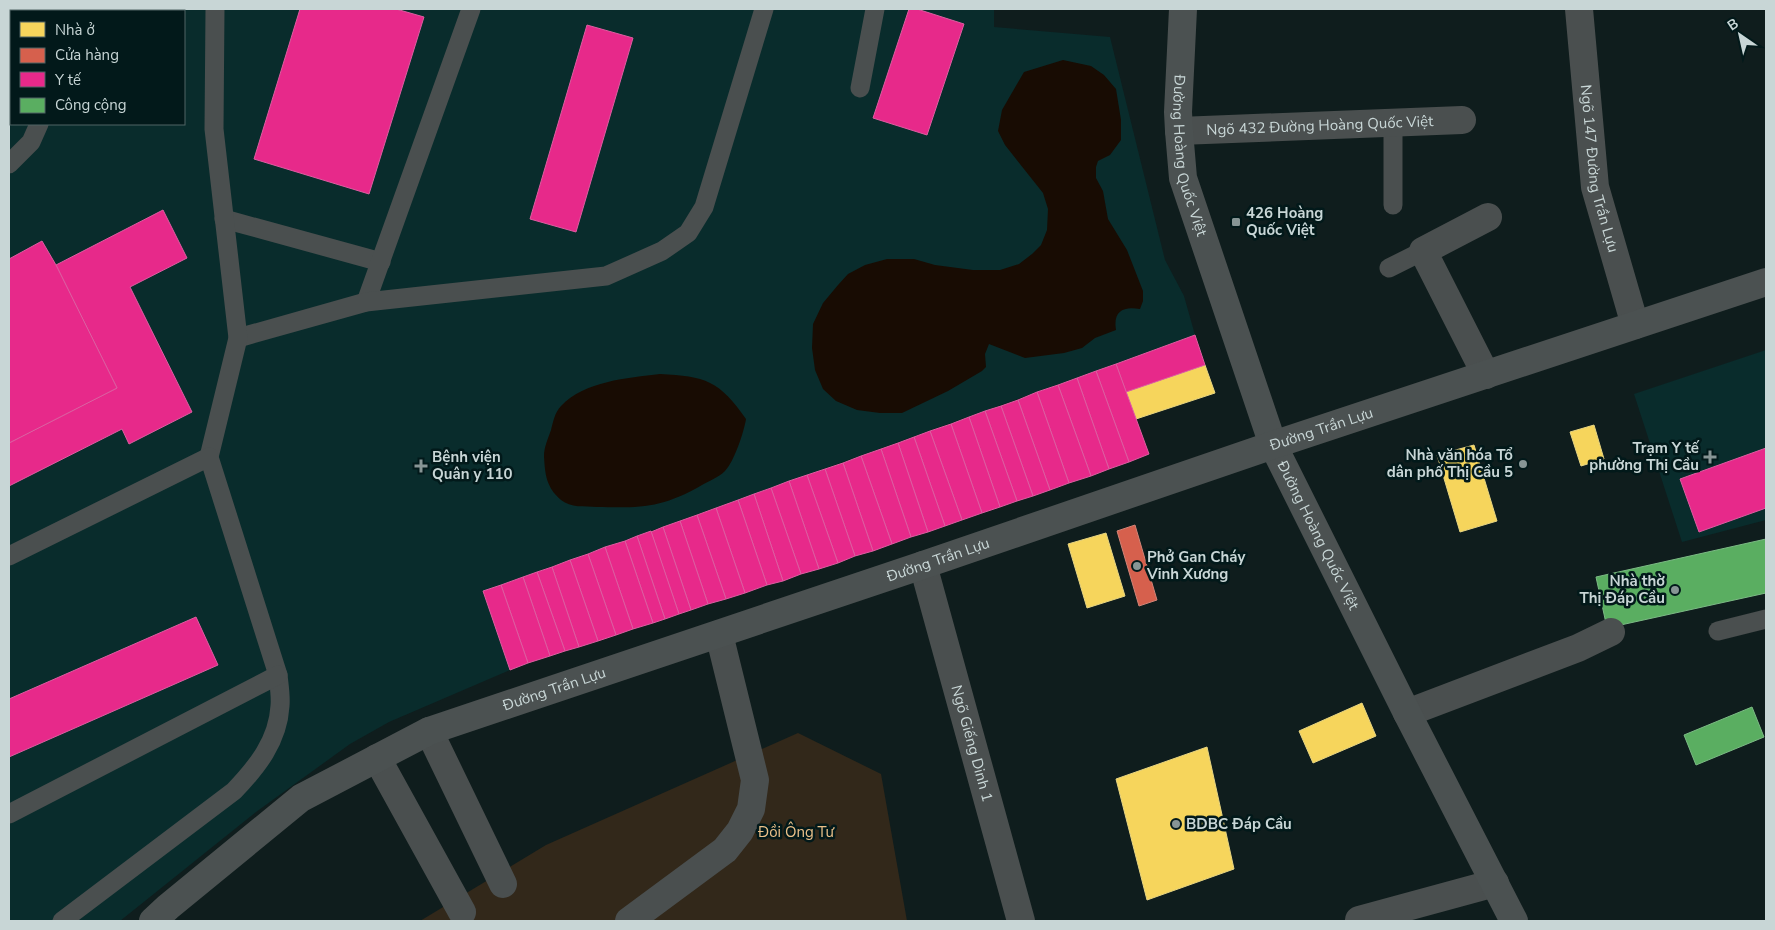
<svg xmlns="http://www.w3.org/2000/svg" width="1775" height="930" font-family="'Nunito Sans',sans-serif">
	<style>
		.built { fill: #092c2c; fill-rule: evenodd }
		.green { fill: #32281a }
		.water { fill: #180c03 }
		.homes { fill: #f6d55c; stroke: #e8d581 }
		.shops { fill: #d6604d; stroke: #d28376 }
		.health { fill: #e7298a; stroke: #de5da1 }
		.public { fill: #5aae61; stroke: #7bba84 }
		.lines { fill: none; stroke-linecap: round; stroke-linejoin: round }
		.lane { stroke: #4a4f4f; stroke-width: 19 }
		.street { stroke: #4a4f4f; stroke-width: 28 }
		.secondary { stroke: #4b5151; stroke-width: 28 }
		.poi-dot { fill: #879595; stroke: #02191a; stroke-width: 2 }
		.labels { text-anchor: middle; stroke-width: 5; stroke-linejoin: round; paint-order: stroke }
		.street-label { font-size: 15px; fill: #c8d6d6; stroke: #02191a }
		.poi-label { font-size: 15px; font-weight: bold; fill: #c8d6d6; stroke: #02191a; text-anchor: start }
		.park-label { font-size: 15px; fill: #ebc089; stroke: #02191a }
	</style>
	<rect width="100%" height="100%" fill="#0f1d1d"/>
	<!-- built -->
	<g class="built">
		<path d="M9,9h985v18l116,10 55,223 19,36 11,39 -711,256 26,79 -121,52 -39,22 -94,68 -136,109h-111zM11,11h173v113h-173z"/>
		<polygon points="1766,350 1766,520 1682,542 1634,394"/>
	</g>
	<!-- green -->
	<polygon class="green" points="798,733 881,774 907,921 420,921 546,845"/>
	<!-- water -->
	<g class="water">
		<path d="M1063,60l28,6 13,9 12,14 5,31v20l-11,15 -12,6 -2,6v11l7,13 5,28 19,31 16,41v10l-3,8c-17,-3 -27,2 -24,21l-21,8 -13,10 -18,5 -39,5 -36,-14 -4,10 1,13 -4,4 -34,20 -46,22h-22l-23,-3 -21,-9 -13,-12 -8,-19 -3,-22 1,-24 10,-21 15,-18 10,-11 17,-9 22,-6h27l21,6 38,5h27l19,-6 13,-10 9,-9 6,-15 1,-21 -5,-16 -38,-48 -7,-14 4,-21 22,-38z"/>
		<path d="M660,374c45,2 60,7 86,45 -2,13 -12,43 -21,52 -6,6 -16,10 -23,14 -40,23 -60,23 -105,22 -13,-1 -26,1 -36,-7 -15,-13 -16,-26 -17,-44 0,-9 4,-17 7,-26 2,-8 4,-18 10,-24 24,-25 66,-28 99,-32z"/>
	</g>
	<!-- homes -->
	<g class="homes">
		<polygon points="1205,365 1215,393 1136,419 1126,392"/>
		<polygon points="1594,425 1604,459 1581,466 1570,432"/>
		<polygon points="1474,445 1497,521 1460,532 1437,455"/>
		<polygon points="1106,533 1125,596 1087,608 1068,544"/>
		<polygon points="1362,703 1376,736 1313,763 1299,731"/>
		<polygon points="1207,747 1234,869 1147,900 1116,779"/>
	</g>
	<!-- shops -->
	<polygon class="shops" points="1135,525 1157,600 1139,606 1117,531"/>
	<!-- health -->
	<g class="health">
		<polygon points="300,9 396,9 424,17 369,194 254,159"/>
		<polygon points="909,9 917,9 964,24 927,135 873,118"/>
		<polygon points="587,25 633,38 576,232 530,219"/>
		<polygon points="163,210 187,258 130,287 192,412 129,444 122,429 9,486 9,443 117,388 56,265"/>
		<polygon points="42,241 56,265 117,388 9,443 9,259"/>
		<polygon points="1195,335 1205,365 1126,392 1116,364"/>
		<polygon points="1116,364 1149,454 1129,462 1096,371"/>
		<polygon points="1096,371 1129,462 1109,469 1077,378"/>
		<polygon points="1077,378 1109,469 1091,476 1058,385"/>
		<polygon points="1058,385 1091,476 1069,483 1037,392"/>
		<polygon points="1037,392 1069,483 1050,490 1018,400"/>
		<polygon points="1018,400 1050,490 1033,496 1001,406"/>
		<polygon points="1001,406 1033,496 1017,501 985,411"/>
		<polygon points="985,411 1017,501 1000,507 969,417"/>
		<polygon points="969,417 1000,507 982,513 951,424"/>
		<polygon points="951,424 982,513 962,520 930,431"/>
		<polygon points="930,431 962,520 945,526 914,437"/>
		<polygon points="914,437 945,526 928,532 898,443"/>
		<polygon points="898,443 928,532 911,537 881,449"/>
		<polygon points="1766,448 1766,508 1699,532 1680,479"/>
		<polygon points="881,449 911,537 892,544 861,456"/>
		<polygon points="861,456 892,544 873,551 843,463"/>
		<polygon points="843,463 873,551 855,556 825,469"/>
		<polygon points="825,469 855,556 838,563 807,475"/>
		<polygon points="807,475 838,563 819,569 789,481"/>
		<polygon points="789,481 819,569 801,574 771,488"/>
		<polygon points="771,488 801,574 783,581 754,494"/>
		<polygon points="754,494 783,581 767,585 738,500"/>
		<polygon points="738,500 767,585 745,593 716,508"/>
		<polygon points="716,508 745,593 726,599 697,515"/>
		<polygon points="697,515 726,599 708,604 680,521"/>
		<polygon points="680,521 708,604 691,610 663,527"/>
		<polygon points="663,527 691,610 679,614 651,532"/>
		<polygon points="651,531 679,614 665,619 637,536"/>
		<polygon points="637,536 665,619 653,623 625,541"/>
		<polygon points="625,541 653,623 633,629 605,547"/>
		<polygon points="605,547 633,629 616,635 588,554"/>
		<polygon points="588,554 616,635 598,641 570,560"/>
		<polygon points="570,560 598,641 579,647 552,567"/>
		<polygon points="552,567 579,647 565,651 537,572"/>
		<polygon points="537,572 565,651 550,656 523,577"/>
		<polygon points="523,577 550,656 528,663 501,585"/>
		<polygon points="501,585 528,663 510,670 483,591"/>
		<polygon points="196,617 218,665 9,757 9,699"/>
	</g>
	<!-- public -->
	<g class="public">
		<polygon points="1766,539 1766,593 1607,628 1596,577"/>
		<polygon points="1752,707 1764,737 1696,765 1684,735"/>
	</g>
	<g class="lines">
		<!-- lane -->
		<g class="lane">
			<polyline points="67,11 68,9"/>
			<polyline points="860,88 875,9"/>
			<polyline points="9,164 31,142 39,124"/>
			<polyline points="1393,205 1393,123"/>
			<polyline points="224,219 381,262"/>
			<polyline points="1389,268 1423,251"/>
			<polyline points="366,302 471,9"/>
			<polyline points="238,338 366,302 606,276 662,251 688,233 704,207 764,9"/>
			<polyline points="209,457 238,338 214,129 215,9"/>
			<path d="M9,556l200,-99 69,218c1,10 3,21 2,31 -2,35 -23,61 -46,85l-172,130"/>
			<polyline points="1718,631 1766,619"/>
			<polyline points="9,814 278,675"/>
		</g>
		<!-- street -->
		<g class="street">
			<path id="s1" d="M1579,9l16,178 40,138"/>
			<path id="s2" d="M1179,131l283,-11"/>
			<polyline points="1486,375 1423,251 1488,217"/>
			<path id="s3" d="M923,565l98,356"/>
			<polyline points="1407,713 1578,648 1611,632"/>
			<polyline points="429,731 503,884"/>
			<polyline points="377,758 462,912"/>
			<polyline points="1359,920 1495,883"/>
			<polyline points="629,921 725,850 740,831 751,809 755,780 719,634"/>
		</g>
		<!-- secondary -->
		<g class="secondary">
			<path id="s4" d="M1183,9l-5,103 1,19 4,47 90,267 134,268 107,208"/>
			<path id="s5" d="M153,921l15,-14 133,-109 128,-67 494,-166 350,-120 493,-163"/>
		</g>
	</g>
	<!-- markers -->
	<g class="poi-dot">
		<rect x="1231" y="217" width="10" height="10" rx="2.5"/>
		<path d="M1707.5 449.5h5v5h5v5h-5v5h-5v-5h-5v-5h5z"/>
		<circle cx="1523" cy="464" r="5"/>
		<path d="M418.5 458.5h5v5h5v5h-5v5h-5v-5h-5v-5h5z"/>
		<circle cx="1137" cy="566" r="5"/>
		<circle cx="1675" cy="590" r="5"/>
		<circle cx="1176" cy="824" r="5"/>
	</g>
	<g class="labels">
		<!-- street labels -->
		<g class="street-label">
			<text dy="5" stroke="none"><textPath href="#s2" startOffset="141">Ngõ 432 Đường Hoàng Quốc Việt</textPath></text>
			<text dy="5" stroke="none"><textPath href="#s4" startOffset="148">Đường Hoàng Quốc Việt</textPath></text>
			<text dy="5" stroke="none"><textPath href="#s1" startOffset="161">Ngõ 147 Đường Trần Lựu</textPath></text>
			<text dy="5" stroke="none"><textPath href="#s5" startOffset="1279">Đường Trần Lựu</textPath></text>
			<text dy="5" stroke="none"><textPath href="#s4" startOffset="552">Đường Hoàng Quốc Việt</textPath></text>
			<text dy="5" stroke="none"><textPath href="#s5" startOffset="874">Đường Trần Lựu</textPath></text>
			<text dy="5" stroke="none"><textPath href="#s5" startOffset="469">Đường Trần Lựu</textPath></text>
			<text dy="5" stroke="none"><textPath href="#s3" startOffset="185">Ngõ Giếng Dinh 1</textPath></text>
		</g>
		<!-- poi labels -->
		<g class="poi-label">
			<text x="1246" y="218">426 Hoàng<tspan x="1246" dy="17">Quốc Việt</tspan></text>
			<text x="1699" y="453" text-anchor="end">Trạm Y tế<tspan x="1699" dy="17">phường Thị Cầu</tspan></text>
			<text x="1513" y="460" text-anchor="end">Nhà văn hóa Tổ<tspan x="1513" dy="17">dân phố Thị Cầu 5</tspan></text>
			<text x="432" y="462">Bệnh viện<tspan x="432" dy="17">Quân y 110</tspan></text>
			<text x="1147" y="562">Phở Gan Cháy<tspan x="1147" dy="17">Vinh Xương</tspan></text>
			<text x="1665" y="586" text-anchor="end">Nhà thờ<tspan x="1665" dy="17">Thị Đáp Cầu</tspan></text>
			<text x="1186" y="829">BDBC Đáp Cầu</text>
		</g>
		<!-- park labels -->
		<g class="park-label">
			<text x="796" y="837">Đồi Ông Tư</text>
		</g>
	</g>
	<!-- border -->
	<rect width="1775" height="930" fill="none" stroke="#c8d6d6" stroke-width="20"/>
	<!-- legend -->
	<rect x="10" y="10" width="175" height="115" fill="#02191a" stroke="#516565"/>
	<rect x="20" y="22" width="25" height="15" fill="#f6d55c" stroke="#516565"/>
	<text x="55" y="35" font-size="15" fill="#c8d6d6">Nhà ở</text>
	<rect x="20" y="48" width="25" height="15" fill="#d6604d" stroke="#516565"/>
	<text x="55" y="60" font-size="15" fill="#c8d6d6">Cửa hàng</text>
	<rect x="20" y="72" width="25" height="15" fill="#e7298a" stroke="#516565"/>
	<text x="55" y="85" font-size="15" fill="#c8d6d6">Y tế</text>
	<rect x="20" y="98" width="25" height="15" fill="#5aae61" stroke="#516565"/>
	<text x="55" y="110" font-size="15" fill="#c8d6d6">Công cộng</text>
	<!-- north arrow -->
	<g transform="translate(1740 35) rotate(326)" stroke="#02191a" stroke-width="4" paint-order="stroke">
	<path d="M0-4L9 19L0 12L-9 19Z" fill="#c8d6d6"/>
	<text y="-8" font-size="14" font-weight="bold" text-anchor="middle" fill="#c8d6d6">B</text>
	</g>
</svg>
